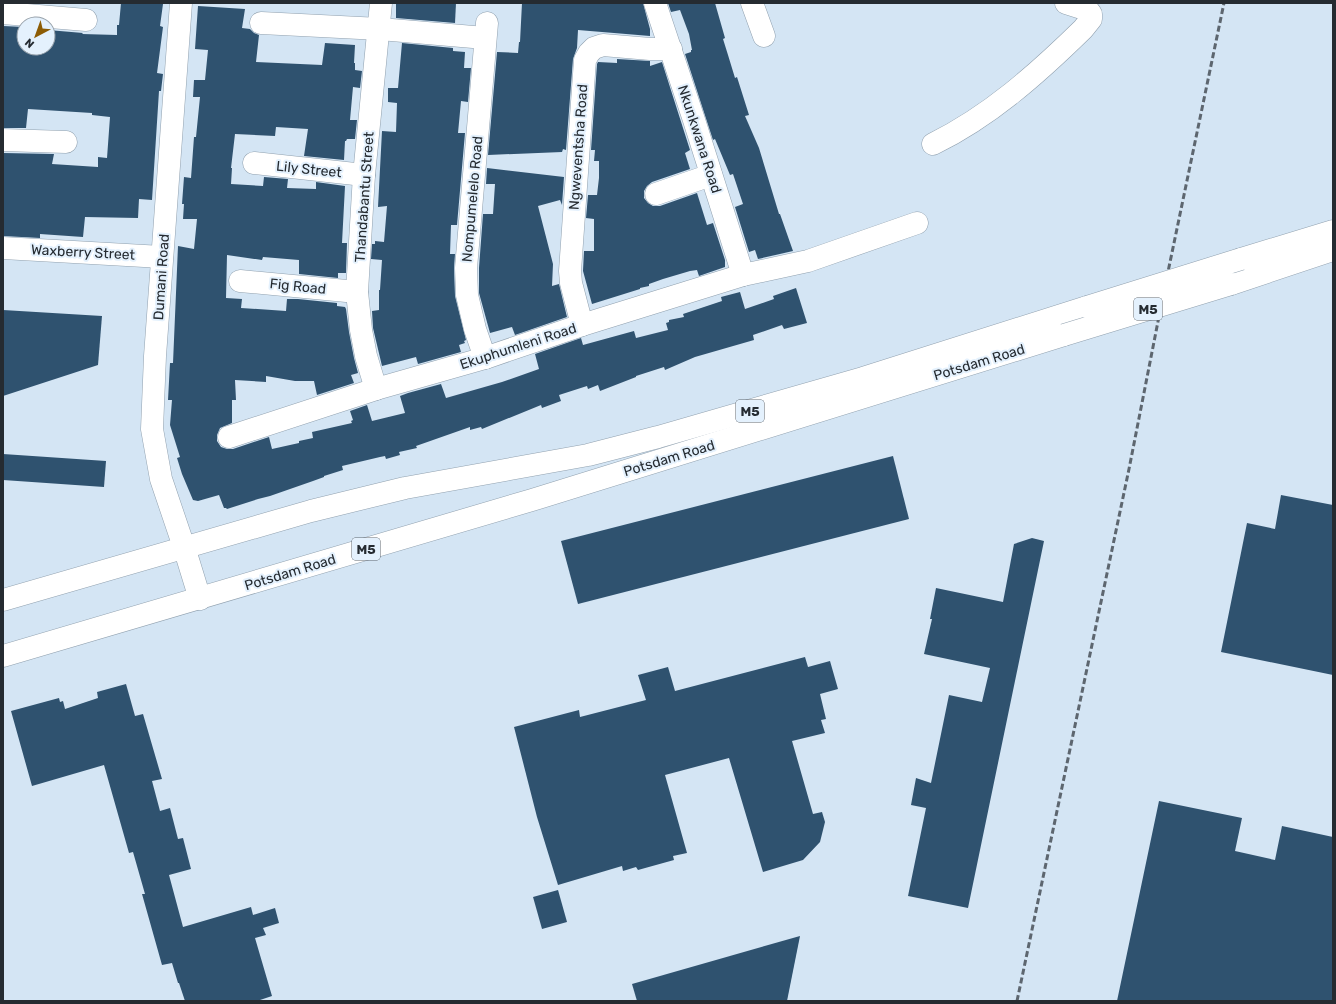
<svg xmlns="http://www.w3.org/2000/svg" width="1336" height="1004" font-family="Rubik,sans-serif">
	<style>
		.building { fill: #2f526f }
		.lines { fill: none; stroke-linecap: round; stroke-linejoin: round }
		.minor-casing { stroke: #91a1af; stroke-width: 23 }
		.major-casing { stroke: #91a1af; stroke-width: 23 }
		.minor { stroke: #fff; stroke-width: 22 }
		.major { stroke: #fff; stroke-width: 22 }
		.rail { stroke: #5d666f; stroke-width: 3; stroke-dasharray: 6 3; stroke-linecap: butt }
		.major-bridge-casing { stroke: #91a1af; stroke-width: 23; stroke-linecap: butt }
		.major-bridge { stroke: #fff; stroke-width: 22 }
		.labels { text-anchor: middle; stroke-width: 4; stroke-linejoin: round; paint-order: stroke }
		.shield { fill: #e4f1fd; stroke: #5e666e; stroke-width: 1 }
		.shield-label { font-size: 13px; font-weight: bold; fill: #252b31 }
		.street-label { font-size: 14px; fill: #252b31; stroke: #e4f1fd }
	</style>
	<rect width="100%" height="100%" fill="#d4e5f4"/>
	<!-- building -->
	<g class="building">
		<polygon points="121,3 163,4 160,26 163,27 157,73 163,74 161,91 159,91 152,200 139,199 138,218 85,217 83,237 40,234 40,238 3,236 3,153 54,154 52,164 98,167 98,157 107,158 110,117 92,115 92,113 28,109 26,128 3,128 3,26 24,27 24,48 48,48 48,30 83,33 82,34 117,35 117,25 119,25"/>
		<polygon points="396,3 456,3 455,23 396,18"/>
		<polygon points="522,3 643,3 650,29 650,36 578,30 577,48 573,59 566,150 563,149 562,152 488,155 497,52 518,53 519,42 520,42"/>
		<polygon points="668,3 715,3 725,38 723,39 728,55 735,78 737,77 749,115 745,116 759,148 779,214 780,214 793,251 758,259 755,250 749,252 735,207 743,204 733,174 730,175 715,139 713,140 685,54 691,52 691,50 692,50 689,34 680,10 671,12"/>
		<polygon points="198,6 245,9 242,28 250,29 254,33 259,35 256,62 322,65 325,43 355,45 354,63 355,63 355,70 362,71 360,88 353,87 350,120 357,120 355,139 347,139 346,141 345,141 344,160 304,156 308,129 276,127 275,136 235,134 231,168 232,168 231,184 263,186 264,177 288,179 287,188 316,189 316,182 345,186 342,243 347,243 346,273 338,273 338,278 299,274 299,260 263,257 262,260 227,255 226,298 242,299 241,308 286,311 287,299 298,299 337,303 337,306 345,307 346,309 349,332 354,358 358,373 351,375 354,383 317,395 314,381 295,381 266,376 266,382 235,380 236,400 232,400 232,423 220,428 217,435 217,441 221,447 227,449 233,449 269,437 272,449 299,443 299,441 313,438 312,432 352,423 351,421 353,420 350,411 367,405 372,421 405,413 400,396 408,393 441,384 446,398 502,382 539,369 535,354 581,338 583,345 634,331 636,338 668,330 666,323 669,322 669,320 684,317 683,314 722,301 721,297 740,292 745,309 774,299 773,296 796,288 807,323 784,329 782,325 753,335 754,340 695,357 665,370 664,367 636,376 636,377 600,391 598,385 588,389 587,386 559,395 561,401 542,408 541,405 482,429 481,427 470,430 470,427 416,446 417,448 399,452 400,455 386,459 385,456 380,457 342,466 343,470 324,476 324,477 313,481 270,496 258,499 227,509 226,508 224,508 219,495 198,501 193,500 182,474 177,458 180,457 170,425 172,400 168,400 170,363 173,363 178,246 194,249 197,219 183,219 184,204 182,204 184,177 191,178 194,137 196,137 200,97 193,97 194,80 205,80 208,50 195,49"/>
		<polygon points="402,43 453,48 453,51 465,52 464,68 471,68 468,102 461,101 458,133 465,133 457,225 451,225 450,254 455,254 454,268 455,296 466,340 464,341 465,343 459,345 461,352 418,364 416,357 382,366 373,328 372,311 379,310 379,290 380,290 382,260 371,259 372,244 375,244 375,241 384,242 387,206 378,207 382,131 396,132 397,103 388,102 388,88 398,88"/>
		<polygon points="617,59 650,61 650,66 662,62 690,150 685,153 690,169 652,182 647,186 644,191 644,198 648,203 653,206 660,206 697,193 707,225 713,223 725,260 725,267 699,276 697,270 690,271 663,279 649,284 649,286 640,288 640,289 592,304 583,271 584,251 594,251 594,219 586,218 588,195 597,195 599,178 599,161 594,161 595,150 591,150 597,64 598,62 617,63"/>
		<polygon points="487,168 564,177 562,205 560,200 538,206 553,264 552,286 559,284 567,317 515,335 512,327 490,333 479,293 479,268 483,214 493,214 495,184 486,184"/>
		<polygon points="3,310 102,316 98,365 3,396"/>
		<polygon points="3,454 106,461 104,487 3,480"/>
		<polygon points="893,456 909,519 578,604 561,541"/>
		<polygon points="1281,495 1333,505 1333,675 1221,652 1247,523 1275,529"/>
		<polygon points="1032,538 1044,541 968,908 908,896 926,808 911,805 916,778 931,783 949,695 982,702 990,668 924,654 932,619 930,619 936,588 1003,602 1014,544"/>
		<polygon points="805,657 808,667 830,661 838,689 820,694 826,719 821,720 825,733 792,741 813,814 822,812 825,822 820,842 803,860 763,872 729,758 665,775 687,853 673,856 674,860 638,870 636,867 623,871 622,866 558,885 537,817 514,727 579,710 580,717 646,700 638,675 668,667 675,691"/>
		<polygon points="126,684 135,716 143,714 162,779 152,781 160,811 170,808 178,839 183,838 191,869 169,875 183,927 251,907 253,915 275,908 279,923 263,928 266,935 255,938 272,996 257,1001 185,1001 179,983 178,983 172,963 162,965 142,894 145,894 133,852 129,853 104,765 32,786 11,711 59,698 60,702 63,701 65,709 98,698 97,692"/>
		<polygon points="1159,801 1242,818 1235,851 1275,860 1282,826 1333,837 1333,1001 1117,1001"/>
		<polygon points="558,890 567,922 542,929 533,897"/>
		<polygon points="800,936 787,1001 637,1001 632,984"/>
	</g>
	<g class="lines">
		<!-- minor casing -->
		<g class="minor-casing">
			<g id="minor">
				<polyline points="181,3 155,356 152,429 161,479 184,547 200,599"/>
				<polyline points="655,3 694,120 743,275"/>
				<polyline points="752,3 764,36"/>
				<polyline points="3,13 86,20"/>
				<polyline points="261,23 380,29 485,38"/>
				<polyline points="3,140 66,142"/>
				<path d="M933,144c57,-28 104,-70 150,-115l8,-10v-5l-3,-4 -22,-7"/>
				<polyline points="254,163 364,175"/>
				<polyline points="656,194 711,175"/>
				<polyline points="3,248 162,257"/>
				<polyline points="240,281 357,292"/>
				<polyline points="582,325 571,283 570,271 585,60 589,53 594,48 603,45 650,49 671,49"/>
				<polyline points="485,358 475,329 467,295 466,268 487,23"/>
				<polyline points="376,389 366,356 361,330 357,292 364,175 381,3"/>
				<polyline points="229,437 376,389 485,358 582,325 743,275 808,261 917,223"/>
			</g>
		</g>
		<!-- major casing -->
		<g class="major-casing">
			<g id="major">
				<polyline points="1241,259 1333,231"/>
				<polyline points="1231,284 1333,250"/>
				<polyline points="3,600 311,511 405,488 588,455 658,437 863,378 1087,307"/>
				<polyline points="3,656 532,500 1064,335"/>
			</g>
		</g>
		<!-- minor -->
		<use href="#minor" class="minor"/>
		<!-- major -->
		<use href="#major" class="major"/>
		<!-- rail -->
		<polyline class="rail" points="1017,1001 1129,469 1164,291 1224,3"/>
		<!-- major-bridge casing -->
		<g class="major-bridge-casing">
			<g id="major-bridge">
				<polyline points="1087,307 1241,259"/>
				<polyline points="1064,335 1231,284"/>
			</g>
		</g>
		<!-- major-bridge -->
		<use href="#major-bridge" class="major-bridge"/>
	</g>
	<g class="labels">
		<!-- shield labels -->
		<g class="shield">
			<rect x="1134" y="298" width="28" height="22" rx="3"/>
			<rect x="736" y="400" width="28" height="22" rx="3"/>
			<rect x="352" y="538" width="28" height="22" rx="3"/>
		</g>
		<g class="shield-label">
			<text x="1148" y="314">M5</text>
			<text x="750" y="416">M5</text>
			<text x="366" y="554">M5</text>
		</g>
		<!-- street labels -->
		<g class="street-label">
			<text transform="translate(700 139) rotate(72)" y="5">Nkunkwana Road</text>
			<text transform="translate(578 147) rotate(-86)" y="5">Ngweventsha Road</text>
			<text transform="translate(309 169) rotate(6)" y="5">Lily Street</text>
			<text transform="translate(364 197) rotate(-86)" y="5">Thandabantu Street</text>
			<text transform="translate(472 199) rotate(-85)" y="5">Nompumelelo Road</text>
			<text transform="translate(83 252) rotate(3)" y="5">Waxberry Street</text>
			<text transform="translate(161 277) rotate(-86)" y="5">Dumani Road</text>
			<text transform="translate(298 286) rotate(6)" y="5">Fig Road</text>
			<text transform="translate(518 346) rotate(-18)" y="5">Ekuphumleni Road</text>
			<text transform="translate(979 362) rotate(-17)" y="5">Potsdam Road</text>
			<text transform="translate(669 458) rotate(-17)" y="5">Potsdam Road</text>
			<text transform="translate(290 572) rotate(-17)" y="5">Potsdam Road</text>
		</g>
	</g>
	<!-- border -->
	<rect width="1336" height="1004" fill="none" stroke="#252b31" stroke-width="8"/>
	<!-- north arrow -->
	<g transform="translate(36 36) rotate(221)"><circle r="19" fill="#e4f1fd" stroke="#98a2ab"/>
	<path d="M0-3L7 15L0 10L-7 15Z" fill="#8c5c05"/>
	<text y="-6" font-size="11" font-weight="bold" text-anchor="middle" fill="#252b31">N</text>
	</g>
</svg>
